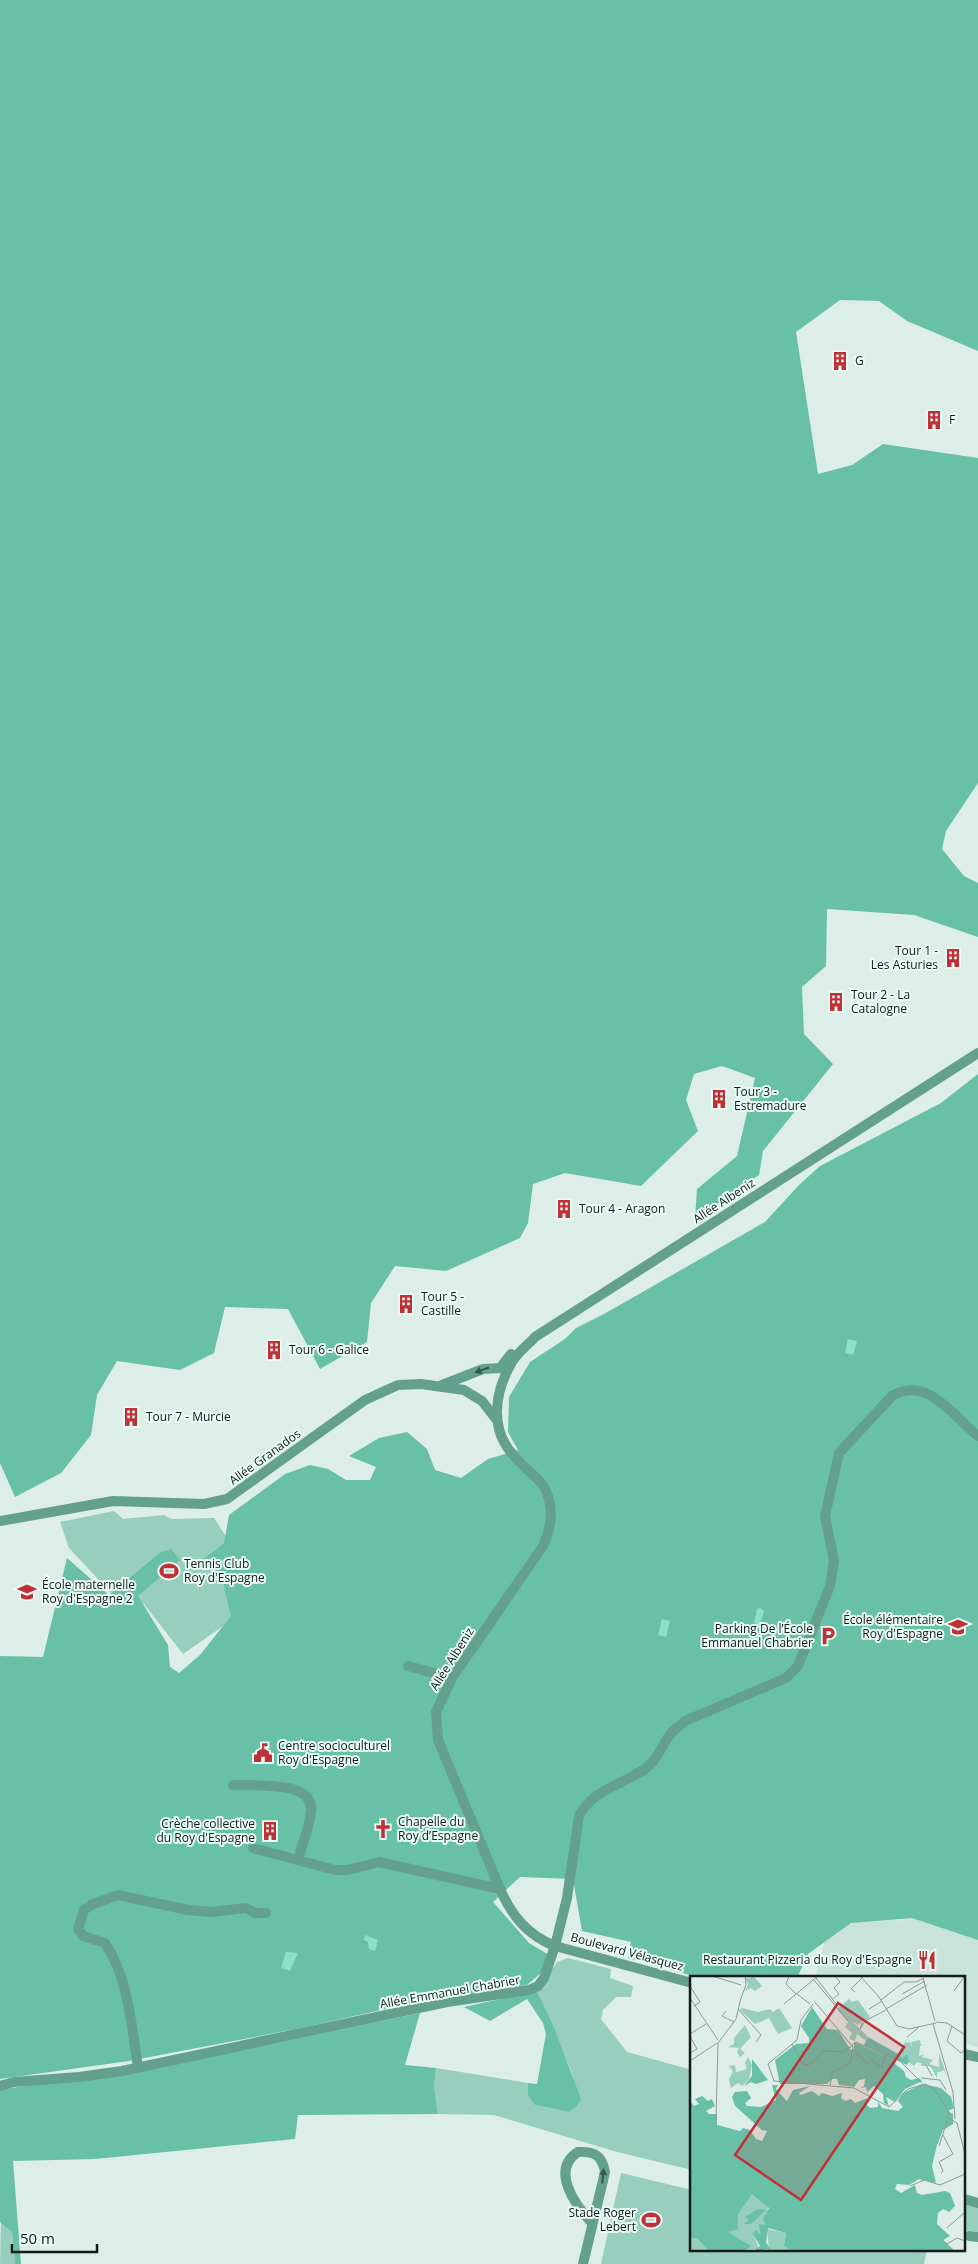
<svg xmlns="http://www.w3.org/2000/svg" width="978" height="2264" font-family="'Open Sans',sans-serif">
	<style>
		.built { fill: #c9e3da }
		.green { fill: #97cebd }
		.forest { fill: #68c0a7 }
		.water { fill: #89e1c7 }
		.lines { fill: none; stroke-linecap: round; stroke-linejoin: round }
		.street { stroke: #64a08e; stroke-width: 10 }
		.oneway { fill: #39574e }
		.labels { text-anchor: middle; stroke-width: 4; stroke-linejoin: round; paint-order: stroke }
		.poi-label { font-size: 12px; fill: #151b19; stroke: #e9fbf5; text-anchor: start }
		.street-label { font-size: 12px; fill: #151b19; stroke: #e9fbf5 }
		.inset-road { fill: none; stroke: #8c9a95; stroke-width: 1 }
		.view { fill: #c03037; fill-opacity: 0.15; stroke: #c03037; stroke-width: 2.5 }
		.inset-edge { fill: none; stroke: #151b19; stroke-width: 2.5 }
	</style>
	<rect width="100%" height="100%" fill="#dceee7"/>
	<!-- built -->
	<polygon class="built" points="907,1898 978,1915 978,2047 964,2043 964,1978 815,1978 834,1905 901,1921"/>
	<!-- green -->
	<g class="green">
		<polygon points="114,1511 123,1519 164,1515 171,1519 214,1518 265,1597 183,1654 144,1604 111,1593 69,1548 60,1522"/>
		<polygon points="568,1958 611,1969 610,1978 633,1986 631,1997 616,1997 603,2010 601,2019 627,2052 692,2070 692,2170 617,2152 494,2115 438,2114 434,2087 436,2068 528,2083 528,2096 535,2105 569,2112 576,2107 572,2073 537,1991 557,1962"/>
		<polygon points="621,2173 692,2190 692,2250 927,2250 924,2264 601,2264"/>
		<polygon points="964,2204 978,2207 978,2232 964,2230"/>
		<polygon points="1,2221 12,2232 15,2264 0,2264"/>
	</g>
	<!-- forest -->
	<g class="forest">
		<polygon points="0,0 978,0 978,351 907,321 879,301 840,300 796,332 818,474 852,465 883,444 978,458 978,783 946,831 942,849 964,876 978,883 978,937 914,915 827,909 826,966 802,987 804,1034 833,1064 763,1151 759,1175 695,1219 697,1189 737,1156 755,1078 722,1066 694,1074 686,1100 698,1131 641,1186 565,1173 533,1184 528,1223 520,1238 446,1271 395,1266 371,1303 367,1342 320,1369 288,1309 225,1307 214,1353 180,1370 117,1361 97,1395 91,1435 61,1473 15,1497 0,1463"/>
		<polygon points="978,1074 978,1940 912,1918 851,1923 808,1954 797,1978 701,1978 628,1958 631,1942 582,1931 573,1879 520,1877 493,1902 529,1943 549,1955 541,1973 527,1985 421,2001 301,2028 129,2061 0,2079 0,1656 43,1657 67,1558 109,1595 161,1552 171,1549 180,1560 138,1596 168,1645 170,1667 179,1673 200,1655 231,1616 222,1578 201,1561 224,1543 229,1515 285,1474 310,1465 328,1469 346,1480 370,1480 376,1467 349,1456 379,1438 407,1432 427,1449 435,1470 461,1478 488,1459 518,1450 508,1432 509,1397 530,1362 565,1339 576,1328 604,1314 765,1222 799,1185 820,1166 941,1103"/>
		<polygon points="537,1991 555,2030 581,2099 576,2107 569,2112 535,2105 528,2096 528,2083 537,2084 546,2034 543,2023 527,1999 490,2021 464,2007"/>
		<polygon points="420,2013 405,2065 436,2068 434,2087 438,2114 298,2115 295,2139 95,2159 13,2161 21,2264 15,2264 12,2232 0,2222 0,2090 253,2048"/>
	</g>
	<!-- water -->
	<g class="water">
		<polygon points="848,1339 857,1341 853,1355 845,1353"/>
		<polygon points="760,1608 764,1611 760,1625 754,1623 757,1609"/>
		<polygon points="662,1619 670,1621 666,1637 658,1635"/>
		<polygon points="365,1935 378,1940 375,1951 369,1949 368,1942 364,1940"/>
		<polygon points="286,1952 298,1953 290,1971 281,1968"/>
	</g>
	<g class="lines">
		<!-- street -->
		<g class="street">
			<polyline points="442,1385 483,1369 500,1368 511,1354"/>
			<polyline points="0,1521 113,1501 204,1504 227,1499 365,1400 398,1385 421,1384 464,1390 482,1401 496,1419"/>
			<polyline points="408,1666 452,1678"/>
			<path d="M233,1785c21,1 81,-5 78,26 -1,16 -9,33 -13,49"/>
			<polyline points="253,1848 335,1870 348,1870 379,1862 500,1889"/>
			<path d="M692,1983l-137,-37c-28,-11 -43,-30 -55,-57l-62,-149 -2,-28 16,-34 91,-132c9,-19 12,-43 -1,-62 -8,-10 -19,-17 -27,-27 -26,-27 -21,-64 -3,-95 6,-10 16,-17 23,-25l443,-284"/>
			<polyline points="964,2054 978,2057"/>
			<path d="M138,2067c-7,-43 -9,-87 -33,-124l-22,-7 -5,-7 6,-19 7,-5 27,-10 70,15 24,2 34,-4 9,5h11"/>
			<path d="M0,2086l14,-4 65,-5 43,-6 325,-69 82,-12 9,-4 6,-8 11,-32 12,-48 12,-82c12,-25 44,-32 66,-47 14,-10 17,-26 28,-38 3,-3 8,-6 12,-10l101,-43 12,-12 32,-80 4,-25 -9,-45 14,-63 53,-57c35,-21 62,21 86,40"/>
			<polyline points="964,2199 978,2203"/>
			<polyline points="969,2236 978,2237"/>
			<path d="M583,2264l22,-92c-3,-17 -11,-21 -27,-20 -28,18 -3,53 14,71"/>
		</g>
	</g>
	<!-- one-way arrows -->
	<defs><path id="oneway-solid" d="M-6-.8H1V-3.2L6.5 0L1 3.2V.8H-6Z" transform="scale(1.25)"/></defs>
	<g class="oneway">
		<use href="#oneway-solid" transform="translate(482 1370) rotate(161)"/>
		<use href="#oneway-solid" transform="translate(603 2176) rotate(-83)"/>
	</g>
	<!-- icons -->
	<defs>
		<g id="building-bare" transform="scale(1.5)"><path d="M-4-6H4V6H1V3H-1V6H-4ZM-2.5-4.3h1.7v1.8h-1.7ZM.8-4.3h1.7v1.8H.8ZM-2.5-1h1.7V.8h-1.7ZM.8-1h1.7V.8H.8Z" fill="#c03037" stroke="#e9fbf5" stroke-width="2.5" paint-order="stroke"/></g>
		<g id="stadium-bare" transform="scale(1.5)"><path d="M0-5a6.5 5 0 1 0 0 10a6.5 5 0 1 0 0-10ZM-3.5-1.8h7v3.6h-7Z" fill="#c03037" stroke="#e9fbf5" stroke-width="2.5" paint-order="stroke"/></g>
		<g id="school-bare" transform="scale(1.5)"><path d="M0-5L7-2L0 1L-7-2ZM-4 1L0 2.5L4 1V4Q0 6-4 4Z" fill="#c03037" stroke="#e9fbf5" stroke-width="2.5" paint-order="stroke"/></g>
		<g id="parking-bare" transform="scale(1.5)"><path d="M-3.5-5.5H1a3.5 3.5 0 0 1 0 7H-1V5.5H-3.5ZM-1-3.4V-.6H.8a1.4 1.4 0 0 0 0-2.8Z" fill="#c03037" stroke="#e9fbf5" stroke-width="2.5" paint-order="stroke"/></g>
		<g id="civic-bare" transform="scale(1.5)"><path d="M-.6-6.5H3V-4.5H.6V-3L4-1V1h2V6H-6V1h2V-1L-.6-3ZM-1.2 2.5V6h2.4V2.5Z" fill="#c03037" stroke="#e9fbf5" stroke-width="2.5" paint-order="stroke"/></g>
		<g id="church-bare" transform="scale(1.5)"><path d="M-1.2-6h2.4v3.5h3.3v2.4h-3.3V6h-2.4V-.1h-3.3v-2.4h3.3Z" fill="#c03037" stroke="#e9fbf5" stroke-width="2.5" paint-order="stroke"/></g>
		<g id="restaurant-bare" transform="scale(1.5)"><path d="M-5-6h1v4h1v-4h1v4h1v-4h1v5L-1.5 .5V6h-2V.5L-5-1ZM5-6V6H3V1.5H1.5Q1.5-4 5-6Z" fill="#c03037" stroke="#e9fbf5" stroke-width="2.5" paint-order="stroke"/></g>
	</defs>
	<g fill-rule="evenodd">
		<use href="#building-bare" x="840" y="361"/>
		<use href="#building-bare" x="934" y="420"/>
		<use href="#building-bare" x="953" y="958"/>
		<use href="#building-bare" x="836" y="1002"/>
		<use href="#building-bare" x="719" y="1099"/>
		<use href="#building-bare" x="564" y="1209"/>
		<use href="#building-bare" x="406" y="1304"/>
		<use href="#building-bare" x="274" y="1350"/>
		<use href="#building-bare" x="131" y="1417"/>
		<use href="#stadium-bare" x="169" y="1571"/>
		<use href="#school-bare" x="27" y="1592"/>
		<use href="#school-bare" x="958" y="1627"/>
		<use href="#parking-bare" x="828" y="1636"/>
		<use href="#civic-bare" x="263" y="1753"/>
		<use href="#church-bare" x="383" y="1829"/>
		<use href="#building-bare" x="270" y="1831"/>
		<use href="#restaurant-bare" x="927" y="1960"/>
		<use href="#stadium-bare" x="651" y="2220"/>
	</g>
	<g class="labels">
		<!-- poi labels -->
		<g class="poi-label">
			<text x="855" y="365">G</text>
			<text x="949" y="424">F</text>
			<text x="938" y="955" text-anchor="end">Tour 1 -<tspan x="938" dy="14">Les Asturies</tspan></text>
			<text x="851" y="999">Tour 2 - La<tspan x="851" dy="14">Catalogne</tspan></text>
			<text x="734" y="1096">Tour 3 -<tspan x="734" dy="14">Estremadure</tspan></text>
			<text x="579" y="1213">Tour 4 - Aragon</text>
			<text x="421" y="1301">Tour 5 -<tspan x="421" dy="14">Castille</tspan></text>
			<text x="289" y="1354">Tour 6 - Galice</text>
			<text x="146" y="1421">Tour 7 - Murcie</text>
			<text x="184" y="1568">Tennis Club<tspan x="184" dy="14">Roy d'Espagne</tspan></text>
			<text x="42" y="1589">École maternelle<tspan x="42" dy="14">Roy d'Espagne 2</tspan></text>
			<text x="943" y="1624" text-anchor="end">École élémentaire<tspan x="943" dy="14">Roy d'Espagne</tspan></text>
			<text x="813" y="1633" text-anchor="end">Parking De l’École<tspan x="813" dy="14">Emmanuel Chabrier</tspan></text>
			<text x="278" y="1750">Centre socioculturel<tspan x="278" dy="14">Roy d'Espagne</tspan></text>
			<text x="398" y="1826">Chapelle du<tspan x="398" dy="14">Roy d’Espagne</tspan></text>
			<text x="255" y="1828" text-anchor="end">Crèche collective<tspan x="255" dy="14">du Roy d'Espagne</tspan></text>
			<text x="912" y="1964" text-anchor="end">Restaurant Pizzeria du Roy d'Espagne</text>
			<text x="636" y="2217" text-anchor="end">Stade Roger<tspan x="636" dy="14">Lebert</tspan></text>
		</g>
		<!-- street labels -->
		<g class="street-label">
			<text transform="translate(724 1201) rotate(-33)" y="4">Allée Albeniz</text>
			<text transform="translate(265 1457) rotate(-36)" y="4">Allée Granados</text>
			<text transform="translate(452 1659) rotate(-58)" y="4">Allée Albeniz</text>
			<text transform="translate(627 1952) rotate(15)" y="4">Boulevard Vélasquez</text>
			<text transform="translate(450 1992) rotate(-10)" y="4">Allée Emmanuel Chabrier</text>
		</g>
	</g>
	<!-- overview -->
	<g transform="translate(690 1976)">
		<rect width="275" height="275" fill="#dceee7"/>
		<path d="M63,0l9,10 -7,5 -4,-3 -6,3 3,-6 -3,-8 4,2zM159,23l3,3 6,-2 12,17 -12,8 -6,-4 16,16 -2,4 -9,-7 -2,7 -6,-2 3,-6 -7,-6 3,-5 -11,-13zM52,32l16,4 12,-3 3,3 6,-4 13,20 -14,6 -9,-16 -14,6 -15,-14zM55,49l6,12 -11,12 5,4 -5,4 -3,-5 2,-4 -11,-1 6,-3v-6zM230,64l1,5 6,-1 -7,2 -1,10 5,-2 -2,3 11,3 -4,4 10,3v-14l8,23 -3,-6 -7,3v5l-6,-11 -14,-5 -3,4 -14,-10 5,-6 -3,-1 3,-6 5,-1 2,6 -1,-6zM58,81l4,8 -3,14 -7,7 -4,-3 -7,5 -2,-9 4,-8 -4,-5 6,-1 1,7 11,-3 -2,-6zM1,139l77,90 -2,20 -4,2 -1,10 -4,-4 -3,3 5,13 -69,2zM77,253l19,4 -2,11 6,7h-26l5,-2z" fill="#97cebd"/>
		<path d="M122,31l15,22 11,1 13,20 3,-1v-7l42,18 -1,4 9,7 2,6 5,3 8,-2 3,3 -17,8 -10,13 -9,-5 3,9 -5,-3 -1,-9 -9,-8 -7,6 -1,-5 -6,1 4,-2 1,-7 -6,1 -5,7 -15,-2 -2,-6h-5l-5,5h-47l-5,-24 21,-16 13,-1v-5l-8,-12zM178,61l30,17 10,-16 -6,11 3,1 -5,6 3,2 4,-4 2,8 -2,3 -43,-20zM62,83l16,21 -12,4 -5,-2 -7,4 8,-10zM233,108l18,4 10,9 3,11 -6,3 5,3v10l-10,6 -6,15 -5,21 4,17 -17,-4 -10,6 -12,-1 -2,5 6,4 14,-8 2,8 5,2 23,-4 5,2 5,13 -6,6 -6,-3 -5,4 -1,11 13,12 -7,4 12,11h-165l-6,-6 2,-12 -18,-5 -2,14 4,7 -16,2 6,-5 -7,-12 3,-4 5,6 -2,-12 7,1 -3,-6 6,-11 -17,-14 -14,20v15l-10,3 23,14 -7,5h-35l-12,-13h-7v-137l4,5 5,-2 -4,-5 7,-3 6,5 4,-2 3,7 -9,5 3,3h8v11l23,6 3,-3 7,2 6,9 6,2 5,-10 -5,-1 -27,-24 -3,-9 3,-5 12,-1 4,7 -6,5 2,3 14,1 15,-7 -4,-15h6l-2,4 11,12 6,-11 17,-4 -11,7 2,2 11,-4 7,5 3,-3 10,3 10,-3 -1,5 4,3 6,-2 4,4 13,-5 -2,6 4,4 8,-1v-5l4,6 16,3 5,-4 -5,-6 5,-8zM68,233l8,1 -15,14h-7l5,-4 -4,-3z" fill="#68c0a7"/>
		<path class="inset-road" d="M22,0l29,9M99,0l-3,8 10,10M170,0l19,21 18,29 12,3 27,-6M126,2l21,27M233,2l12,43M124,4l34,41M0,10l10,16 -6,4M264,15l10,-14M165,16l-4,-3 11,-11M107,18l13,10M212,18l23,-13M0,22l28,42M51,22l5,-13 -1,-9M142,24l7,-6 -5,-6 6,-6 -5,-6M191,24l23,-18h12l8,-4M124,25l39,46 -3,16 -17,9 -3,13M94,28l34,-28M123,28l-12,16 -4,20 -29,24 6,17 80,7 35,19 19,-18 17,-5 9,5 15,23 -1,6 9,5 8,31M179,33l13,-8M196,33l41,-24M49,34l22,25 -5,7M36,35l-4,5 12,6M246,46l11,1 18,12M172,47l-2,6 5,-8 21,-11M243,48l20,68 2,27M262,50l-5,15 14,12 4,-3M0,58l16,-10M0,60l7,13 -7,4M217,61l12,-10M28,67l18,-24 5,-21M102,68l12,21 7,-1 12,-13 21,1 12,-10 44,19 22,22M163,74l15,14M180,83l12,8 4,-13M0,85l27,-18M231,89h5l6,11M231,102l19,2 6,10M26,143l2,-76M249,170l9,-28M251,197l2,-2 -4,-9 14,-8 -10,-19M220,210l14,-6 16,5 25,-11M257,252l18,-16M253,265l4,3 10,-6 8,3"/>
		<path class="view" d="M148,27l66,44 -103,153 -66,-45z"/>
		<rect width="275" height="275" class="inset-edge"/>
	</g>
	<!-- scale -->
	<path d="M12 2244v8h85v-8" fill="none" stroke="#151b19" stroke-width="2.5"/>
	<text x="20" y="2244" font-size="15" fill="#151b19" stroke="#e9fbf5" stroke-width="4" paint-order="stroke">50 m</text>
</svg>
